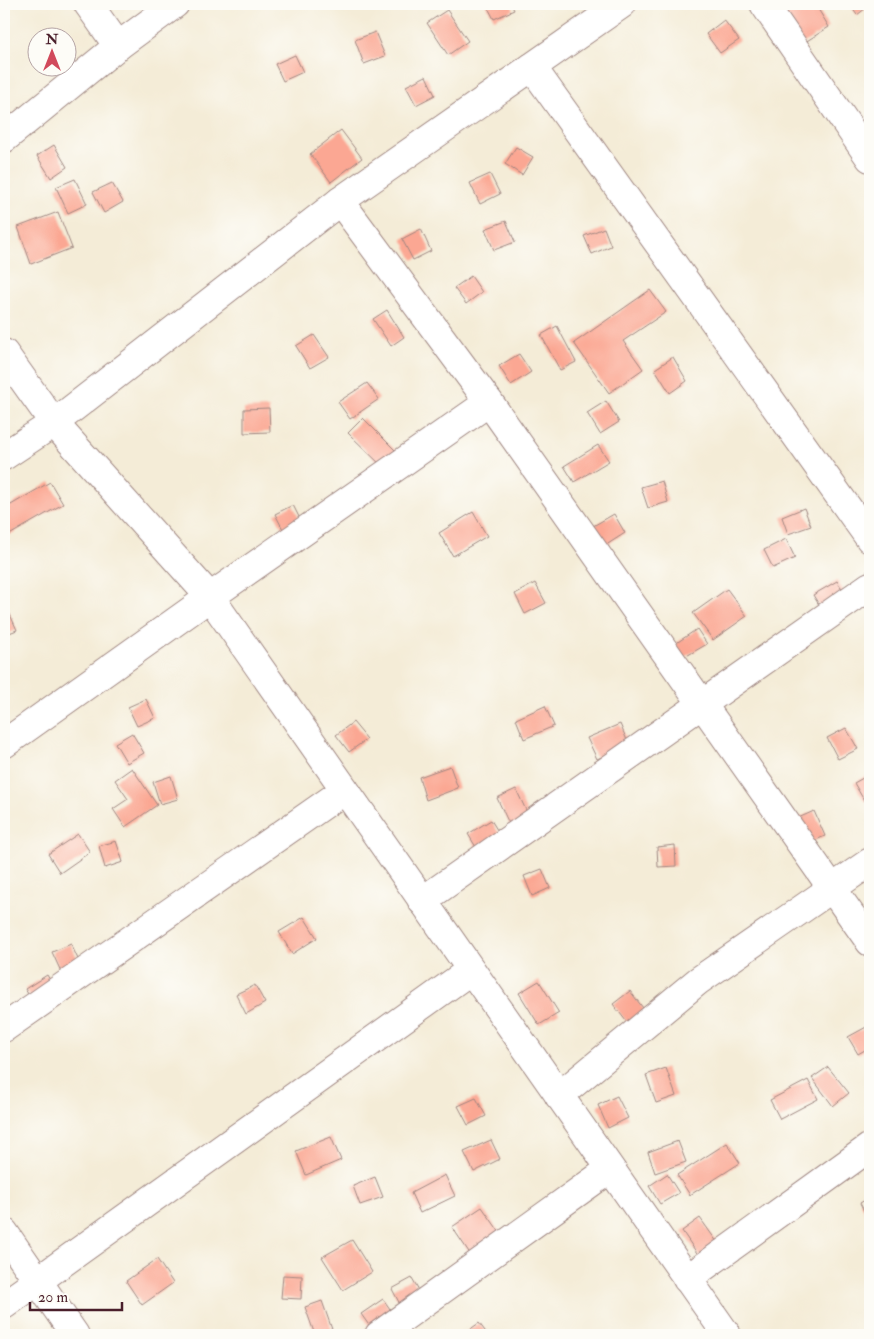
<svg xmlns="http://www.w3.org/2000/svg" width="874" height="1339" font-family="'IM FELL Double Pica',serif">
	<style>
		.building { fill: #fba793 }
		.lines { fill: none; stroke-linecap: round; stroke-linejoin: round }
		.minor-casing { stroke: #9f8681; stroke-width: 30 }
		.minor { stroke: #fff; stroke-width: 28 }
	</style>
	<rect width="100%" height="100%" fill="#fdfcf7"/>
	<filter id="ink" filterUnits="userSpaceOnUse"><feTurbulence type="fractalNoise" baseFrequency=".02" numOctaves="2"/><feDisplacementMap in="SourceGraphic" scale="10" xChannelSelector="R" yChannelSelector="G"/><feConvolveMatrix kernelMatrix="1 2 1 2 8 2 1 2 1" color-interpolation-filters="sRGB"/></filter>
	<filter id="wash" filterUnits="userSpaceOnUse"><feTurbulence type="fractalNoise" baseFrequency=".0096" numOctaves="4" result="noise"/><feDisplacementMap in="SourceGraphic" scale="20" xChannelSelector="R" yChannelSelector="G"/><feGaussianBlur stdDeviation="1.12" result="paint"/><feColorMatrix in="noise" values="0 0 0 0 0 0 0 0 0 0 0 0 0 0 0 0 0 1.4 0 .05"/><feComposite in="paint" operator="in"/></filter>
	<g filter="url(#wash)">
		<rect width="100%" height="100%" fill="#f4ecd7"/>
		<g id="blocks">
			<!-- building -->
			<g class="building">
				<polygon points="486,4 511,4 514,10 494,19"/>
				<polygon points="777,4 815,4 829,27 802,44"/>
				<polygon points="849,4 870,4 870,5 857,15"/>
				<polygon points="447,10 468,41 448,55 427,23"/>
				<polygon points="724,20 739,40 720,53 706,34"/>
				<polygon points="375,32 385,56 364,64 355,40"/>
				<polygon points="295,55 303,72 283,81 275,64"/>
				<polygon points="426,76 435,95 416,105 406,86"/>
				<polygon points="341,130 362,158 331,182 310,154"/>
				<polygon points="54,145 67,167 51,178 37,156"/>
				<polygon points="516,147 533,157 522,175 505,164"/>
				<polygon points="490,174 500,194 480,204 470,183"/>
				<polygon points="75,179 87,204 68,213 56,187"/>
				<polygon points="112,183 123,202 104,213 93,192"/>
				<polygon points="58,212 72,248 31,264 18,227"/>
				<polygon points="506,221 515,242 494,250 485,229"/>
				<polygon points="604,228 611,246 592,254 584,236"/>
				<polygon points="421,229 431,251 413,260 402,239"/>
				<polygon points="471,276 482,292 466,304 454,288"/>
				<polygon points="650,290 666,312 623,341 643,369 609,393 574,343"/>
				<polygon points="387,310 404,337 391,346 373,319"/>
				<polygon points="557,326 576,362 560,370 541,335"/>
				<polygon points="314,335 329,357 310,368 296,346"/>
				<polygon points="519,354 531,372 511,385 499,366"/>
				<polygon points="673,357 687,381 670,393 655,369"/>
				<polygon points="367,383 379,399 350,419 338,402"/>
				<polygon points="606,401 619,422 600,434 587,413"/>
				<polygon points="269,408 270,432 244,433 244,409"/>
				<polygon points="363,418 400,455 385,469 348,433"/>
				<polygon points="598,445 609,461 574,482 564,466"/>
				<polygon points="662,481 668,502 648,508 641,487"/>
				<polygon points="50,482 63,504 4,538 4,509"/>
				<polygon points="293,505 304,527 286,535 275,514"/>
				<polygon points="804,508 811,526 788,534 782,517"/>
				<polygon points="473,512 487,536 453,556 439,533"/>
				<polygon points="614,514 625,533 600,549 588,529"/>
				<polygon points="786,539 795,558 773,568 764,550"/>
				<polygon points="837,581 850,601 826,616 813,595"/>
				<polygon points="535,583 546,603 525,614 515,594"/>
				<polygon points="727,589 747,616 713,640 693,613"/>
				<polygon points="7,608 17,630 4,635 4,609"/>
				<polygon points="697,629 707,644 683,658 675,644"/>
				<polygon points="146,699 155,718 137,726 128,707"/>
				<polygon points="545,706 554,726 524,739 516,719"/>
				<polygon points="353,722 367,739 349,752 336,735"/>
				<polygon points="620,724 629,745 597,759 587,738"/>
				<polygon points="846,728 858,749 838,759 827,738"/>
				<polygon points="132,733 144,753 127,763 115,743"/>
				<polygon points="450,766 458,788 426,800 419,777"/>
				<polygon points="132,768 157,805 125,827 113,809 128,799 115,780"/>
				<polygon points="870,774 870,799 865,802 854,783"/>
				<polygon points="171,776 178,799 160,804 153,782"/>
				<polygon points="516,789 532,823 513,832 497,798"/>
				<polygon points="814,811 825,836 807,844 796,819"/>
				<polygon points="491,820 502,838 479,852 468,834"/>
				<polygon points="78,834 90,852 60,873 48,854"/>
				<polygon points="116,841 123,862 105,868 99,846"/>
				<polygon points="675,845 676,866 658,867 657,847"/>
				<polygon points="542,869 550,888 532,896 524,876"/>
				<polygon points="304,917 317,938 292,954 279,932"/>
				<polygon points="71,944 82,968 63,976 52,952"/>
				<polygon points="47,975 58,993 36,1007 25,989"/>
				<polygon points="539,981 559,1013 539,1025 519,993"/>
				<polygon points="255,985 265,1003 246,1014 236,994"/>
				<polygon points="630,991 653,1021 636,1034 613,1004"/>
				<polygon points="870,1025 870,1047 858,1054 848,1037"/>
				<polygon points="828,1067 849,1093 833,1106 812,1078"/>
				<polygon points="666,1068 676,1096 656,1103 646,1075"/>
				<polygon points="808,1080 818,1099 780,1119 770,1100"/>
				<polygon points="617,1096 628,1118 608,1128 598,1105"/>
				<polygon points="476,1098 486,1116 468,1125 458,1106"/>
				<polygon points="331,1137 341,1160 306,1175 296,1151"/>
				<polygon points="491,1140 500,1159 474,1172 464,1152"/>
				<polygon points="678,1141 686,1162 655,1173 648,1152"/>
				<polygon points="727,1143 740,1163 690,1195 677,1175"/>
				<polygon points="667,1174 679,1193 660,1204 649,1186"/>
				<polygon points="445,1175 455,1196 420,1213 411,1193"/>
				<polygon points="375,1177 383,1197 360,1205 353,1186"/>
				<polygon points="870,1197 870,1223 860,1203"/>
				<polygon points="482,1207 503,1237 473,1258 452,1227"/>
				<polygon points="700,1218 722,1249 703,1262 682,1231"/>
				<polygon points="352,1240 372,1272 343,1290 322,1257"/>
				<polygon points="157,1259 173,1283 142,1305 126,1281"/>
				<polygon points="283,1275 302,1276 301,1299 281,1298"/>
				<polygon points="412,1278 423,1297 402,1308 392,1289"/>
				<polygon points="383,1299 395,1316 373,1331 361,1314"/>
				<polygon points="322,1301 334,1335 315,1335 305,1307"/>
				<polygon points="479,1323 488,1335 462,1335"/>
			</g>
		</g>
	</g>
	<g filter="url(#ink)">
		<use href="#blocks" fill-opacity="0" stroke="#9f8681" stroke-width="1"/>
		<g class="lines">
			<!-- minor casing -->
			<g class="minor-casing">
				<g id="minor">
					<polyline points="88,4 118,46"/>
					<polyline points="764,4 870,158"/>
					<polyline points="532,67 870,539"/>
					<polyline points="4,139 118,46 175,4"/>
					<polyline points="340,201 489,402 870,942"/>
					<polyline points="4,353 54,423 210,597 727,1335"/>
					<polyline points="4,456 54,423 340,201 622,4"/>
					<polyline points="4,744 210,597 489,402"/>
					<polyline points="422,901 870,586"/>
					<polyline points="4,1028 345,790"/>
					<polyline points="559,1096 698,981 870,862"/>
					<polyline points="4,1232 75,1335"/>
					<polyline points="687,1279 870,1147"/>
					<polyline points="4,1305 471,970"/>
					<polyline points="379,1335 610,1169"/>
				</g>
			</g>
			<!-- minor -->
			<use href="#minor" class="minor"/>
		</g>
	</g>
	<!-- margin -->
	<rect width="874" height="1339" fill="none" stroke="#fdfcf7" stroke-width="20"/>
	<!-- north arrow -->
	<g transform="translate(52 52)"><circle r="24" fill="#fdfcf7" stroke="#b5a4a5"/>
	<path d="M0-4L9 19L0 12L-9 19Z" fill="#d1495b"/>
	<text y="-8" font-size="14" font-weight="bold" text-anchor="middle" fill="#4a1f2b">N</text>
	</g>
	<!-- scale -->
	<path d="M30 1302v8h92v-8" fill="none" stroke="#4a1f2b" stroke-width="2.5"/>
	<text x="38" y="1302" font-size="15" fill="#4a1f2b" stroke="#fdfcf7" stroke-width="4" paint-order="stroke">20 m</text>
</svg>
